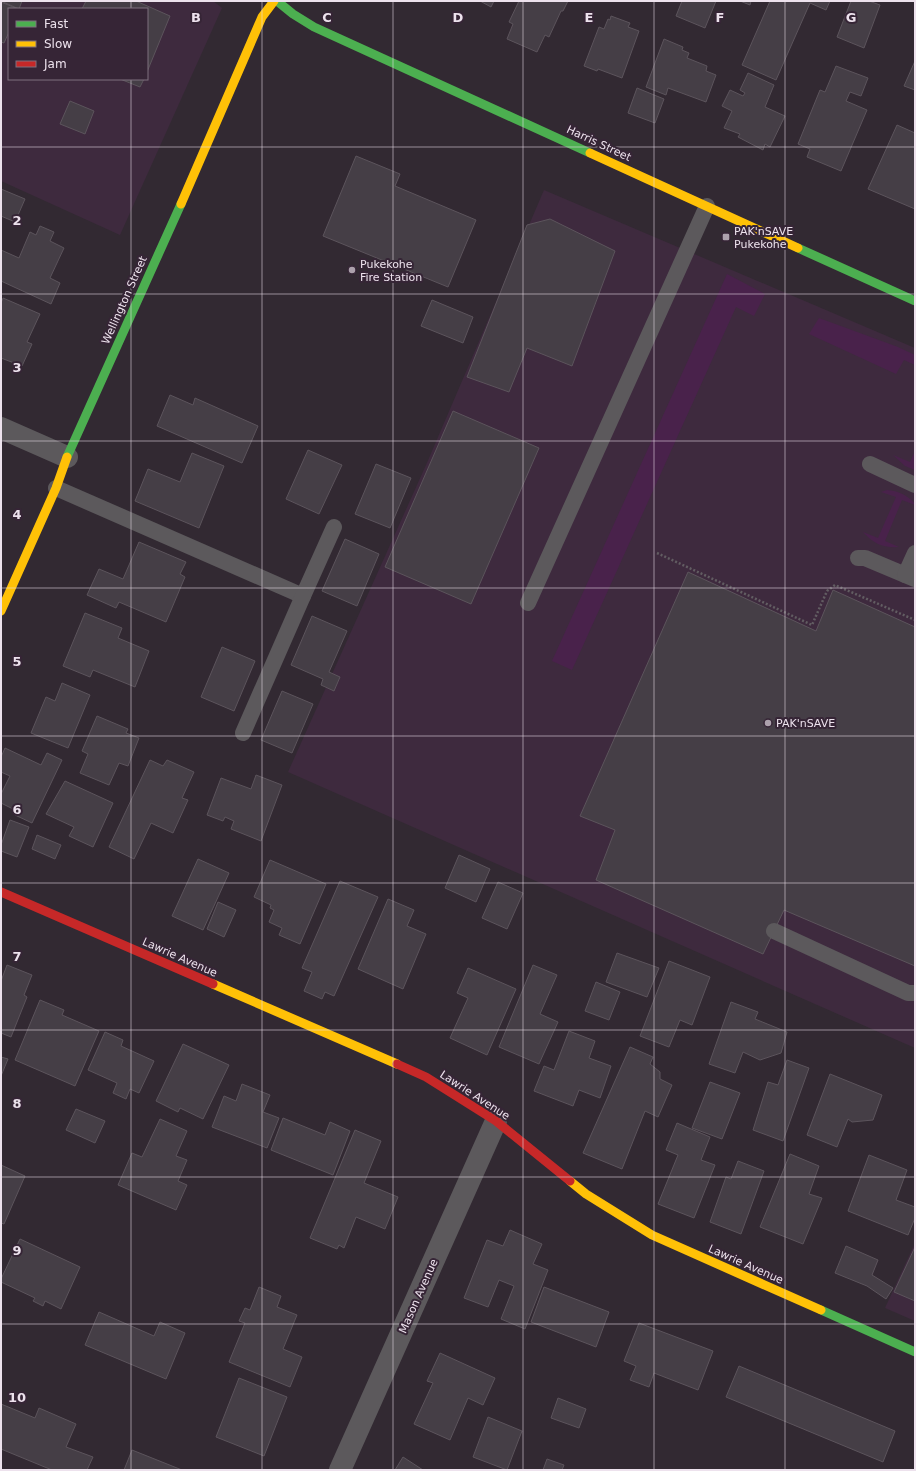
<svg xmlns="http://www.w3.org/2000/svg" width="916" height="1471" font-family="'DejaVu Sans',sans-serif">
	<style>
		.built { fill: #3e2a3e; fill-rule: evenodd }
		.green { fill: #49224b }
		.building { fill: #453e46; stroke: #5c545c }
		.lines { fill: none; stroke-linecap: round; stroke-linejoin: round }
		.path { stroke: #625d62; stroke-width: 2.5; stroke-dasharray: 2 2; stroke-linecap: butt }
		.lane { stroke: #5c595c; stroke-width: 16 }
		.street { stroke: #5c595c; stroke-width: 22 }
		.fast { stroke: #4caf50; stroke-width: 9 }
		.slow { stroke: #ffc107; stroke-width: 9 }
		.jam { stroke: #c62828; stroke-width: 9 }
		.grid { fill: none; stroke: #ede2ed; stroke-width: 1; stroke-opacity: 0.55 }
		.poi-dot { fill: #aca1ac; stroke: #362536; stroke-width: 1.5 }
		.labels { text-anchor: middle; stroke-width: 4; stroke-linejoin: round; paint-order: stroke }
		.street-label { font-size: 11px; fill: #ede2ed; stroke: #362536 }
		.poi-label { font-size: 11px; fill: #ede2ed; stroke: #362536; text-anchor: start }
		.grid-label { font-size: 13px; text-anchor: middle; font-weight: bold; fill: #ede2ed; stroke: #362536; stroke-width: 4; stroke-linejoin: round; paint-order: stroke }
	</style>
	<rect width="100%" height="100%" fill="#322932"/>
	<!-- built -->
	<g class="built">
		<path d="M1,1h212l9,7 -102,227 -119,-54zM9,9h138v70h-138z"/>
		<polygon points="544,190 915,348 915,1048 288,772 426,465"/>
		<polygon points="915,1243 915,1321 885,1308"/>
	</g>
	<!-- green -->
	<g class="green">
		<polygon points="727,274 765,294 754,316 736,307 572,670 552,661"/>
		<polygon points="819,318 898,347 915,355 915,365 904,360 896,374 809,334"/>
		<polygon points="915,451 915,470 905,466 893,455 910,462"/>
		<path d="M887,490c11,1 21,5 28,14v1l-13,-5 -17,41 14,6c-16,1 -25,-3 -36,-15l15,6 18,-41 -15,-5z"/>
	</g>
	<!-- building -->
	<g class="building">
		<polygon points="1,1 22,1 19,9"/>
		<polygon points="86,1 136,1 170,16 147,72 147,9 82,9"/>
		<polygon points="480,1 494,1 491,7"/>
		<polygon points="519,1 568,1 563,11 561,11 549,37 545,35 537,52 507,39 513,24 509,22"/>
		<polygon points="682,1 716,1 705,28 676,16"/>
		<polygon points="740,1 751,1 750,5"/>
		<polygon points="770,1 830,1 826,10 810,3 776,80 742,65"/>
		<polygon points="851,1 869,1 880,5 864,48 837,37"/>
		<polygon points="1,2 18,9 9,9 9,32 4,43 1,42"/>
		<polygon points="611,16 630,23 628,27 639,31 622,78 598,69 597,71 584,66 599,27 604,29 608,19 610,20"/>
		<polygon points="664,39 683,47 682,50 689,53 687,58 707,66 706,71 716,75 706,102 668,88 666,95 646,87"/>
		<polygon points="915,61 915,90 904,86"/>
		<polygon points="836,66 868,78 861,96 850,92 846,101 867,110 841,171 807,157 810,149 798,144 820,90 825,92"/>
		<polygon points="748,73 774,85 765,107 785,116 770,147 765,144 763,150 738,137 740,134 724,128 732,111 722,106 730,90 743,96 745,93 740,90"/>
		<polygon points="120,79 144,79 140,87"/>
		<polygon points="637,88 664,99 655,123 628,113"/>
		<polygon points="70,101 94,111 85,134 60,124"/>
		<polygon points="897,125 915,133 915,209 868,189"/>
		<polygon points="356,156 400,174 395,186 476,220 448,287 323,236"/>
		<polygon points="1,189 25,199 15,222 1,216"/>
		<polygon points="550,219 615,251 572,366 527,348 509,392 467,377 527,225"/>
		<polygon points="40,226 54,232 50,241 64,248 50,278 60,283 51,304 1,281 1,250 19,258 30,232 36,235"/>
		<polygon points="3,298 40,314 27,342 32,344 22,366 1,358 1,303"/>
		<polygon points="432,300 473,317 463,343 421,326"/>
		<polygon points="170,395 193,405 195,398 258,426 242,463 157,426"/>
		<polygon points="453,411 539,448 471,604 385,567"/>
		<polygon points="308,450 342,465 319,514 286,499"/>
		<polygon points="192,453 224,466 199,528 135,501 148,469 180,482"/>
		<polygon points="376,464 411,478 390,528 355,514"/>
		<polygon points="345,539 379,554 357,606 322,591"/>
		<polygon points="139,542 186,562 180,574 185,577 166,622 119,602 116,608 87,595 99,569 123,579"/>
		<polygon points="688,572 816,631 833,590 915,627 915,966 784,910 763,954 596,880 615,830 580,816"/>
		<polygon points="85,613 122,628 118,638 149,651 135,687 93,670 90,677 63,666"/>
		<polygon points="312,616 347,631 329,672 340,677 334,691 321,685 323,679 291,665"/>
		<polygon points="222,647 255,661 234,711 201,697"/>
		<polygon points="62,683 90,695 68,748 31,733 46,697 55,701"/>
		<polygon points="282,691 313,704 292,753 261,740"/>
		<polygon points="97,716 128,729 126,733 139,738 128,766 119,763 109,785 80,773 88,754 82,751"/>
		<polygon points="5,748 41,765 47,753 62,760 32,823 15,815 17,811 1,803 1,794 10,776 1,772 1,757"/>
		<polygon points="150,760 163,766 167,760 194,772 182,798 188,800 173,833 151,823 134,859 109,847"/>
		<polygon points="256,775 282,785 261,841 231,829 234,821 225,817 223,821 207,815 221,778 251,789"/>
		<polygon points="65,781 113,803 93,847 69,836 74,827 46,814"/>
		<polygon points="10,820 29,827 17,857 1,851 1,845"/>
		<polygon points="37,835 61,845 55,859 32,849"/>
		<polygon points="459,855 490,869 476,902 445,888"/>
		<polygon points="198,859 229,873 203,930 172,916"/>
		<polygon points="270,860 326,884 300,944 279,935 282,928 269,922 274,910 270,908 271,905 254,897"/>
		<polygon points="340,881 378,897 334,996 325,992 322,999 304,991 312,972 302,968"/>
		<polygon points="498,882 523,893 507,929 482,918"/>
		<polygon points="388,899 414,910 407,926 426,934 403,989 358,969"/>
		<polygon points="218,902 236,910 224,937 207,929"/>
		<polygon points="617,953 659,968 647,997 606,982"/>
		<polygon points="669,961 710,977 692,1025 680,1020 669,1047 640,1036"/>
		<polygon points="7,965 32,975 24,995 27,997 11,1037 1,1033 1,981"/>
		<polygon points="533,965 557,975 540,1014 558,1022 539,1064 499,1047"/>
		<polygon points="468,968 516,989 487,1055 450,1038 468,998 457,993"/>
		<polygon points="596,982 620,992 609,1020 585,1011"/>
		<polygon points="40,1000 64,1010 62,1015 99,1031 75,1086 15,1060"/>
		<polygon points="731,1002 758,1012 755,1019 787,1032 781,1053 760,1060 743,1052 735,1073 709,1064"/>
		<polygon points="569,1031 595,1041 589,1058 611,1066 600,1098 579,1090 573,1106 534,1091 544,1066 554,1070"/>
		<polygon points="105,1032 123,1040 121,1046 154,1061 139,1093 130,1089 126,1099 113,1093 117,1083 88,1070"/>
		<polygon points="183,1044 229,1065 203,1119 180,1108 178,1112 156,1101"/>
		<polygon points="630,1047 653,1057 650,1064 660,1072 660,1079 672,1085 658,1117 645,1111 622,1169 583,1153"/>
		<polygon points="1,1057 8,1059 1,1076"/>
		<polygon points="787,1060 809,1068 783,1141 753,1130 768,1082 778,1085"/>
		<polygon points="830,1074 882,1095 873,1120 852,1122 848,1119 837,1147 807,1135"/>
		<polygon points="710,1082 740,1093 722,1139 692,1128"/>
		<polygon points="242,1084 270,1095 263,1112 279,1118 267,1148 212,1127 224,1096 236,1101"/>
		<polygon points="76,1109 105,1121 95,1143 66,1130"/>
		<polygon points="283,1118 325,1135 330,1122 350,1131 333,1175 271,1150"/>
		<polygon points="160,1119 187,1131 176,1156 187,1160 178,1181 187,1185 176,1210 118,1185 132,1153 142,1157"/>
		<polygon points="677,1123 710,1137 701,1160 715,1165 694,1218 658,1204 678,1155 666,1150"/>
		<polygon points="355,1130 381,1141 364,1183 398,1197 385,1229 356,1217 344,1248 339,1245 337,1249 310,1238"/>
		<polygon points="790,1154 819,1166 809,1194 822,1198 803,1244 760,1227"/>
		<polygon points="869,1155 907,1170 896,1200 915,1207 915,1218 908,1235 848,1211"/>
		<polygon points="738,1161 764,1171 741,1234 710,1222 726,1177 731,1179"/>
		<polygon points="1,1165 25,1176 4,1224 1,1223"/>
		<polygon points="510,1230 542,1244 533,1264 548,1270 525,1329 501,1319 514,1286 499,1280 488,1307 464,1298 487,1240 503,1246"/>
		<polygon points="20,1239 80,1267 61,1309 45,1301 43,1306 33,1301 35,1298 1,1282 1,1279"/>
		<polygon points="846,1246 878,1260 872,1275 893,1288 886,1299 867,1286 835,1273"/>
		<polygon points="915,1247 915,1301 894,1292"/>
		<polygon points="259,1287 281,1296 277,1307 297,1315 283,1349 302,1357 290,1387 229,1362 245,1323 239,1321 245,1308 250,1310"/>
		<polygon points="544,1287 609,1312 596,1347 531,1322"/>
		<polygon points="99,1312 154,1336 160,1322 185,1333 166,1379 85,1345"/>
		<polygon points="639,1323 713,1351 698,1390 654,1373 649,1387 630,1380 636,1366 624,1361"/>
		<polygon points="440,1353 495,1378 483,1405 468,1398 450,1440 414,1424 433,1383 427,1381"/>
		<polygon points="739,1366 895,1431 883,1462 726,1397"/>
		<polygon points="239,1378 287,1397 264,1456 216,1437"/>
		<polygon points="558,1398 586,1409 579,1428 551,1418"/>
		<polygon points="1,1404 35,1418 39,1408 76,1424 66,1447 93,1457 87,1470 52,1470 1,1449"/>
		<polygon points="488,1417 522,1431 507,1470 473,1457"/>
		<polygon points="132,1450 182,1470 124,1470"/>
		<polygon points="403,1457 423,1470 395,1470"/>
		<polygon points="547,1459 564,1465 562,1470 543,1470"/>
	</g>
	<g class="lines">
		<!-- path -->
		<polyline class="path" points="657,553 812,625 827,591 835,585 915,620"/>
		<!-- lane -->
		<g class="lane">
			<polyline points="870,464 915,485"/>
			<polyline points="56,488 303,596 334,527"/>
			<polyline points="858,558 865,558 915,579"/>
			<polyline points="905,575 915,553"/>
			<polyline points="528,603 707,206"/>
			<polyline points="243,733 303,596"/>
			<polyline points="774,931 908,993 915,993"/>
		</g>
		<!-- street -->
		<g class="street">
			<polyline points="1,428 67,457"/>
			<polyline points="340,1470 496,1121"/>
		</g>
		<!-- fast -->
		<g class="fast">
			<polyline points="277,1 293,14 314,27 590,153"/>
			<polyline points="798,248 915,301"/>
			<polyline points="67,457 181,204"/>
			<polyline points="821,1310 915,1352"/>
		</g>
		<!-- slow -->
		<g class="slow">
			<polyline points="590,153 798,248"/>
			<polyline points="181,204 262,17 274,1"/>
			<polyline points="1,611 56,488 67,457"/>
			<polyline points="213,984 397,1064"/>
			<polyline points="570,1181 586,1194 652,1235 821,1310"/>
		</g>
		<!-- jam -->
		<g class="jam">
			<polyline points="1,892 213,984"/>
			<polyline points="397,1064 426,1077 496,1121 570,1181"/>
		</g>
	</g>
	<!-- grid -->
	<path class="grid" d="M131,1v8M262,1v1469M393,1v1469M523,1v1469M654,1v1469M785,1v1469M131,79v1391M1,147h914M1,294h914M1,441h914M1,588h914M1,736h914M1,883h914M1,1030h914M1,1177h914M1,1324h914"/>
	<!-- markers -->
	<g class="poi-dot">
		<rect x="722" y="233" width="8" height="8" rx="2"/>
		<circle cx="352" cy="270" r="4"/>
		<circle cx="768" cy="723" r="4"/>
	</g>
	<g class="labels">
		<!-- street labels -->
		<g class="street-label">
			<text transform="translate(599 143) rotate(25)" y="4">Harris Street</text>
			<text transform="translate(124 300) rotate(-66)" y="4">Wellington Street</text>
			<text transform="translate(180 957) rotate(24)" y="4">Lawrie Avenue</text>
			<text transform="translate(475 1095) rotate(33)" y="4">Lawrie Avenue</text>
			<text transform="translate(746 1264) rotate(24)" y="4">Lawrie Avenue</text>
			<text transform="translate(418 1296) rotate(-66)" y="4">Mason Avenue</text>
		</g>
		<!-- poi labels -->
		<g class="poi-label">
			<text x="734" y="235">PAK'nSAVE<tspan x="734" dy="13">Pukekohe</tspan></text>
			<text x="360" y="268">Pukekohe<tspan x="360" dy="13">Fire Station</tspan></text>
			<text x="776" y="727">PAK'nSAVE</text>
		</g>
	</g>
	<g class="grid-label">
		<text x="196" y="22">B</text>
		<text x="327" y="22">C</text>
		<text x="458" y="22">D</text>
		<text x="589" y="22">E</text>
		<text x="720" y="22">F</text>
		<text x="851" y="22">G</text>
		<text x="17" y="225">2</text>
		<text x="17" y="372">3</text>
		<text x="17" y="519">4</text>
		<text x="17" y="666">5</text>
		<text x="17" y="814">6</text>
		<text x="17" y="961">7</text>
		<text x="17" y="1108">8</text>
		<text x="17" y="1255">9</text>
		<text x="17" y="1402">10</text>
	</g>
	<!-- border -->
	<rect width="916" height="1471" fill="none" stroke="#ede2ed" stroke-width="4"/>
	<!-- legend -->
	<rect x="8" y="8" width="140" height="72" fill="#362536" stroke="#7f717f"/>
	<rect x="16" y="21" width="20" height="6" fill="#4caf50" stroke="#7f717f"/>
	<text x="44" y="28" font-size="12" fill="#ede2ed">Fast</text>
	<rect x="16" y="41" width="20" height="6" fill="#ffc107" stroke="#7f717f"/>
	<text x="44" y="48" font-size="12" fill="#ede2ed">Slow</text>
	<rect x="16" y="61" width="20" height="6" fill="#c62828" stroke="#7f717f"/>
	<text x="44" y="68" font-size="12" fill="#ede2ed">Jam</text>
</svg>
